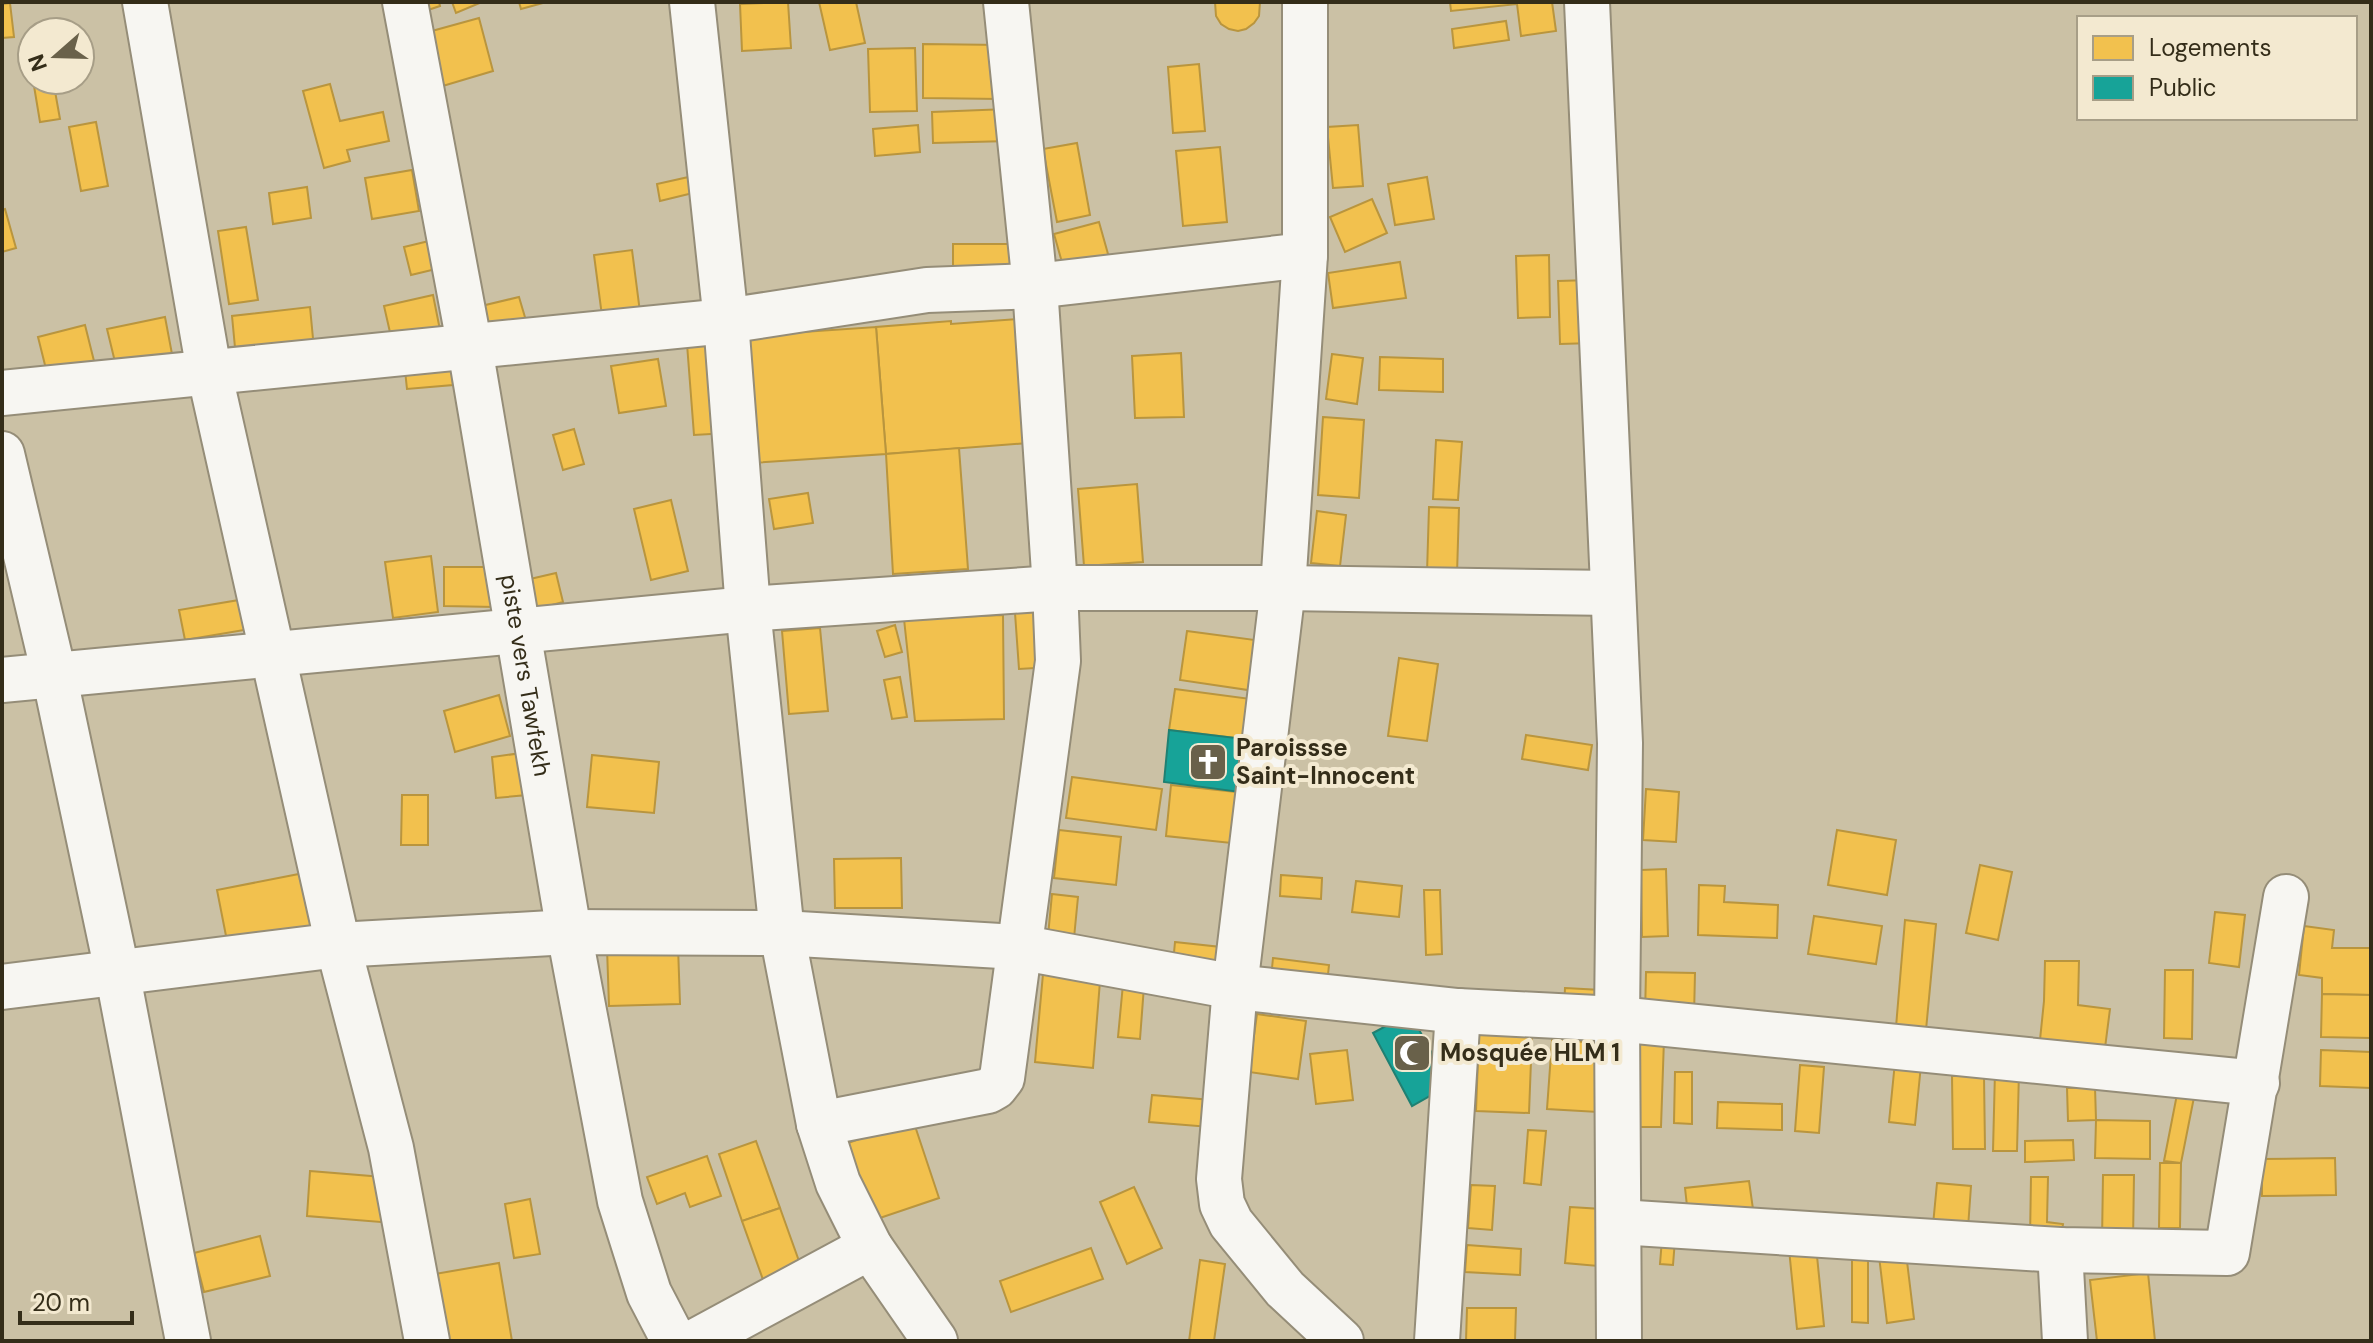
<svg xmlns="http://www.w3.org/2000/svg" width="2373" height="1343" font-family="'DM Sans',sans-serif">
	<style>
		.homes { fill: #f2c14e; stroke: #b9953e; stroke-width: 2 }
		.public { fill: #17a398; stroke: #208072; stroke-width: 2 }
		.lines { fill: none; stroke-linecap: round; stroke-linejoin: round }
		.minor-casing { stroke: #958d78; stroke-width: 48 }
		.minor { stroke: #f7f6f2; stroke-width: 44 }
		.labels { text-anchor: middle; stroke-width: 8; stroke-linejoin: round; paint-order: stroke }
		.street-label { font-size: 24px; fill: #342d19; stroke: #f3e9d0 }
		.poi-label { font-size: 24px; font-weight: bold; fill: #342d19; stroke: #f3e9d0; text-anchor: start }
	</style>
	<rect width="100%" height="100%" fill="#cbc1a5"/>
	<!-- homes -->
	<g class="homes">
		<polygon points="416,2 439,2 440,6 419,13"/>
		<polygon points="452,2 482,2 456,13"/>
		<polygon points="519,2 543,2 543,3 521,9"/>
		<polygon points="788,2 791,48 742,51 740,4"/>
		<polygon points="819,2 856,2 865,43 830,50"/>
		<polygon points="1215,2 1260,2 1259,16 1254,23 1246,29 1238,31 1229,29 1221,24 1216,16"/>
		<polygon points="1450,2 1552,2 1556,31 1521,36 1517,4 1451,11"/>
		<polygon points="10,3 14,37 2,38 2,4"/>
		<polygon points="479,18 493,71 436,88 421,34"/>
		<polygon points="1506,21 1509,40 1454,48 1452,29"/>
		<polygon points="32,38 32,73 26,39"/>
		<polygon points="923,44 1001,45 1000,99 923,98"/>
		<polygon points="915,48 917,111 870,112 868,49"/>
		<polygon points="1199,64 1205,131 1173,133 1168,67"/>
		<polygon points="33,80 53,80 60,119 40,122"/>
		<polygon points="330,84 340,121 383,112 389,141 347,150 350,161 324,168 303,91"/>
		<polygon points="1007,109 1009,141 933,143 932,112"/>
		<polygon points="96,122 108,186 81,191 69,127"/>
		<polygon points="918,125 920,152 875,156 873,129"/>
		<polygon points="1358,125 1363,186 1333,188 1327,127"/>
		<polygon points="1077,143 1090,215 1057,222 1043,149"/>
		<polygon points="1220,147 1227,222 1183,226 1176,151"/>
		<polygon points="412,170 419,211 372,219 365,178"/>
		<polygon points="693,176 697,192 660,201 657,184"/>
		<polygon points="1427,177 1434,219 1395,225 1388,184"/>
		<polygon points="307,187 311,218 273,224 269,193"/>
		<polygon points="1372,199 1387,233 1345,252 1330,217"/>
		<polygon points="5,209 16,248 2,252 2,210"/>
		<polygon points="1099,222 1110,261 1065,273 1054,234"/>
		<polygon points="246,227 258,300 229,304 218,231"/>
		<polygon points="429,241 436,269 411,275 404,247"/>
		<polygon points="953,244 1015,244 1015,277 953,276"/>
		<polygon points="632,250 640,312 602,316 594,255"/>
		<polygon points="1549,255 1550,317 1518,318 1516,256"/>
		<polygon points="1400,262 1406,298 1333,308 1328,273"/>
		<polygon points="1590,280 1593,343 1560,344 1558,281"/>
		<polygon points="433,295 440,330 392,341 384,306"/>
		<polygon points="519,297 527,324 485,335 477,307"/>
		<polygon points="310,307 314,349 236,358 232,316"/>
		<polygon points="165,317 172,354 116,366 107,329"/>
		<polygon points="1019,319 1028,443 886,454 876,327 951,321 951,324"/>
		<polygon points="85,325 95,365 48,377 38,337"/>
		<polygon points="876,327 886,454 752,463 742,336"/>
		<polygon points="723,342 728,433 694,435 687,344"/>
		<polygon points="1181,353 1184,417 1135,418 1132,356"/>
		<polygon points="1332,354 1363,358 1357,404 1326,399"/>
		<polygon points="450,357 453,385 407,389 404,361"/>
		<polygon points="1380,357 1443,359 1443,392 1379,390"/>
		<polygon points="658,359 666,406 619,413 611,366"/>
		<polygon points="1323,417 1364,420 1359,498 1318,495"/>
		<polygon points="574,429 584,464 563,470 553,435"/>
		<polygon points="1436,440 1462,442 1458,500 1433,499"/>
		<polygon points="959,448 968,569 893,574 886,454"/>
		<polygon points="1137,484 1143,562 1084,566 1078,489"/>
		<polygon points="808,493 813,523 774,529 769,499"/>
		<polygon points="671,500 688,571 651,580 634,509"/>
		<polygon points="1429,507 1459,508 1457,574 1427,573"/>
		<polygon points="1317,511 1346,515 1340,566 1311,563"/>
		<polygon points="431,556 438,612 393,618 385,562"/>
		<polygon points="444,567 495,567 495,607 444,606"/>
		<polygon points="556,573 563,602 537,609 530,579"/>
		<polygon points="245,599 250,629 185,640 179,610"/>
		<polygon points="1049,611 1052,667 1019,669 1015,613"/>
		<polygon points="1003,615 1004,719 915,721 904,619"/>
		<polygon points="895,625 902,652 885,657 877,631"/>
		<polygon points="820,628 828,711 789,714 782,631"/>
		<polygon points="1187,631 1255,640 1248,690 1180,680"/>
		<polygon points="1399,658 1438,664 1427,741 1388,736"/>
		<polygon points="900,677 907,717 892,719 884,680"/>
		<polygon points="1175,689 1266,701 1261,741 1169,730"/>
		<polygon points="499,695 510,736 455,752 444,711"/>
		<polygon points="1526,735 1592,745 1588,770 1522,759"/>
		<polygon points="522,753 527,795 496,798 492,757"/>
		<polygon points="592,755 659,762 654,813 587,807"/>
		<polygon points="1072,777 1162,789 1156,830 1066,818"/>
		<polygon points="1171,785 1255,794 1250,845 1166,836"/>
		<polygon points="1646,789 1679,792 1676,842 1643,840"/>
		<polygon points="402,795 428,795 428,845 401,845"/>
		<polygon points="1059,830 1121,837 1116,885 1054,878"/>
		<polygon points="1837,830 1896,840 1887,895 1828,885"/>
		<polygon points="901,858 902,908 835,908 834,859"/>
		<polygon points="1980,865 2012,872 1998,940 1966,933"/>
		<polygon points="1666,869 1668,936 1642,937 1641,870"/>
		<polygon points="304,873 315,929 228,946 217,890"/>
		<polygon points="1281,875 1322,878 1321,899 1280,896"/>
		<polygon points="1356,881 1402,886 1399,917 1352,912"/>
		<polygon points="1699,885 1725,886 1724,902 1778,905 1777,938 1698,935"/>
		<polygon points="1424,890 1440,890 1442,954 1426,955"/>
		<polygon points="1052,894 1078,897 1074,938 1048,936"/>
		<polygon points="2215,912 2245,915 2239,967 2209,963"/>
		<polygon points="1814,916 1882,926 1876,964 1808,954"/>
		<polygon points="1905,920 1936,924 1926,1030 1896,1027"/>
		<polygon points="2304,926 2334,930 2332,948 2371,948 2371,995 2322,994 2322,978 2299,975"/>
		<polygon points="1175,942 1230,948 1228,969 1173,963"/>
		<polygon points="678,946 680,1004 609,1006 607,948"/>
		<polygon points="1273,958 1329,965 1327,984 1271,978"/>
		<polygon points="2045,961 2079,961 2078,1005 2110,1009 2105,1048 2040,1040 2044,1001"/>
		<polygon points="1044,963 1101,969 1093,1068 1035,1062"/>
		<polygon points="2165,970 2193,970 2192,1039 2164,1038"/>
		<polygon points="1646,972 1695,973 1694,1016 1645,1015"/>
		<polygon points="1123,984 1144,986 1140,1039 1118,1037"/>
		<polygon points="1565,988 1601,990 1600,1012 1564,1011"/>
		<polygon points="2322,994 2371,995 2371,1038 2321,1037"/>
		<polygon points="1257,1014 1306,1021 1298,1079 1249,1072"/>
		<polygon points="1479,1032 1532,1035 1529,1113 1476,1111"/>
		<polygon points="1639,1038 1664,1039 1661,1127 1637,1127"/>
		<polygon points="1552,1040 1602,1043 1598,1112 1547,1109"/>
		<polygon points="1347,1050 1353,1100 1316,1104 1310,1054"/>
		<polygon points="2321,1050 2371,1052 2371,1088 2320,1086"/>
		<polygon points="1895,1062 1921,1065 1915,1125 1889,1122"/>
		<polygon points="1800,1065 1824,1067 1819,1133 1795,1131"/>
		<polygon points="1995,1071 2019,1071 2017,1151 1993,1151"/>
		<polygon points="1675,1072 1692,1072 1692,1124 1674,1123"/>
		<polygon points="1952,1076 1984,1076 1985,1149 1953,1149"/>
		<polygon points="2180,1079 2197,1082 2181,1163 2164,1161"/>
		<polygon points="2095,1087 2096,1120 2068,1121 2067,1088"/>
		<polygon points="1152,1095 1212,1100 1210,1127 1149,1122"/>
		<polygon points="1718,1102 1782,1104 1782,1130 1717,1128"/>
		<polygon points="913,1120 939,1198 874,1220 848,1143"/>
		<polygon points="2096,1120 2150,1121 2150,1159 2095,1158"/>
		<polygon points="1528,1130 1546,1131 1541,1185 1524,1183"/>
		<polygon points="2073,1140 2074,1160 2025,1162 2025,1141"/>
		<polygon points="756,1141 780,1208 742,1221 719,1154"/>
		<polygon points="707,1156 721,1196 690,1207 685,1193 657,1204 647,1177"/>
		<polygon points="2335,1158 2336,1195 2262,1196 2262,1159"/>
		<polygon points="2160,1163 2181,1163 2180,1228 2159,1228"/>
		<polygon points="310,1171 395,1178 393,1223 307,1216"/>
		<polygon points="2103,1175 2134,1175 2133,1242 2102,1241"/>
		<polygon points="2031,1177 2048,1177 2047,1222 2063,1224 2061,1238 2030,1239"/>
		<polygon points="1749,1181 1753,1209 1688,1215 1685,1188"/>
		<polygon points="1937,1183 1971,1186 1968,1228 1933,1225"/>
		<polygon points="1471,1185 1495,1186 1492,1230 1468,1228"/>
		<polygon points="1134,1187 1162,1248 1127,1264 1100,1202"/>
		<polygon points="530,1199 540,1254 514,1258 505,1204"/>
		<polygon points="1570,1207 1602,1209 1598,1266 1565,1263"/>
		<polygon points="780,1208 804,1275 766,1288 742,1221"/>
		<polygon points="260,1236 270,1276 204,1292 194,1253"/>
		<polygon points="1662,1239 1675,1240 1673,1265 1660,1264"/>
		<polygon points="1467,1245 1521,1249 1520,1275 1465,1272"/>
		<polygon points="1816,1246 1824,1326 1797,1329 1789,1249"/>
		<polygon points="1091,1248 1103,1279 1011,1312 1000,1281"/>
		<polygon points="1906,1253 1914,1319 1887,1323 1879,1256"/>
		<polygon points="1852,1257 1868,1258 1868,1323 1852,1322"/>
		<polygon points="1200,1260 1225,1264 1214,1341 1189,1341"/>
		<polygon points="499,1263 512,1341 441,1341 429,1275"/>
		<polygon points="2148,1273 2155,1341 2097,1341 2090,1280"/>
		<polygon points="1467,1308 1516,1308 1515,1341 1466,1341"/>
	</g>
	<!-- public -->
	<g class="public">
		<polygon points="1169,730 1261,741 1255,794 1164,782"/>
		<polygon points="1410,1013 1449,1085 1412,1106 1373,1033"/>
	</g>
	<g class="lines">
		<!-- minor casing -->
		<g class="minor-casing">
			<g id="minor">
				<polyline points="145,2 209,371 338,945 391,1148 427,1341"/>
				<path id="s1" d="M405,2l65,346 99,584 51,269 29,92 25,48"/>
				<polyline points="692,2 726,321 748,609 782,933 819,1124 838,1183 870,1247 935,1341"/>
				<polyline points="1305,2 1305,255 1283,588 1235,987 1219,1179 1222,1204 1231,1223 1285,1289 1341,1341"/>
				<polyline points="1587,2 1620,743 1617,1019 1619,1341"/>
				<polyline points="2,393 726,321 927,290 1035,286 1305,255"/>
				<polyline points="2,454 54,674 117,971 188,1341"/>
				<polyline points="2,680 748,609 1055,588 1283,588 1613,593"/>
				<polyline points="2,987 338,945 569,932 782,933 1018,947 1235,987 1458,1011 1617,1019 2257,1083"/>
				<polyline points="819,1124 988,1091 995,1087 1002,1078 1058,661 1055,588 1035,286 1006,2"/>
				<polyline points="1619,1222 2060,1250 2227,1253 2286,897"/>
				<polyline points="2060,1250 2065,1341"/>
				<polyline points="696,1341 870,1247"/>
				<polyline points="1437,1341 1458,1011"/>
			</g>
		</g>
		<!-- minor -->
		<use href="#minor" class="minor"/>
	</g>
	<!-- icons -->
	<defs>
		<g id="church-square" transform="scale(2)"><rect x="-9" y="-9" width="18" height="18" rx="4" fill="#69614a" stroke="#f3e9d0"/><path d="M-1.2-6h2.4v3.5h3.3v2.4h-3.3V6h-2.4V-.1h-3.3v-2.4h3.3Z" fill="#fff"/></g>
		<g id="mosque-square" transform="scale(2)"><rect x="-9" y="-9" width="18" height="18" rx="4" fill="#69614a" stroke="#f3e9d0"/><path d="M3.5-4.9A6 6 0 1 0 3.5 4.9A5 5 0 1 1 3.5-4.9Z" fill="#fff"/></g>
	</defs>
	<g fill-rule="evenodd">
		<use href="#church-square" x="1208" y="762"/>
		<use href="#mosque-square" x="1412" y="1053"/>
	</g>
	<g class="labels">
		<!-- street labels -->
		<g class="street-label">
			<text dy="8" stroke="none"><textPath href="#s1" startOffset="684">piste vers Tawfekh</textPath></text>
		</g>
		<!-- poi labels -->
		<g class="poi-label">
			<text x="1236" y="756">Paroissse<tspan x="1236" dy="28">Saint-Innocent</tspan></text>
			<text x="1440" y="1061">Mosquée HLM 1</text>
		</g>
	</g>
	<!-- border -->
	<rect width="2373" height="1343" fill="none" stroke="#342d19" stroke-width="8"/>
	<!-- legend -->
	<rect x="2077" y="16" width="280" height="104" fill="#f3e9d0" stroke="#a79e87" stroke-width="2"/>
	<rect x="2093" y="36" width="40" height="24" fill="#f2c14e" stroke="#a79e87" stroke-width="2"/>
	<text x="2149" y="56" font-size="24" fill="#342d19">Logements</text>
	<rect x="2093" y="76" width="40" height="24" fill="#17a398" stroke="#a79e87" stroke-width="2"/>
	<text x="2149" y="96" font-size="24" fill="#342d19">Public</text>
	<!-- north arrow -->
	<g transform="translate(56 56) rotate(250)"><circle r="38" fill="#f3e9d0" stroke="#a79e87" stroke-width="2"/>
	<path d="M0-6L14 30L0 20L-14 30Z" fill="#69614a"/>
	<text y="-12" font-size="22" font-weight="bold" text-anchor="middle" fill="#342d19">N</text>
	</g>
	<!-- scale -->
	<path d="M20 1311v12h112v-12" fill="none" stroke="#342d19" stroke-width="4"/>
	<text x="32" y="1311" font-size="24" fill="#342d19" stroke="#f3e9d0" stroke-width="6" paint-order="stroke">20 m</text>
</svg>
